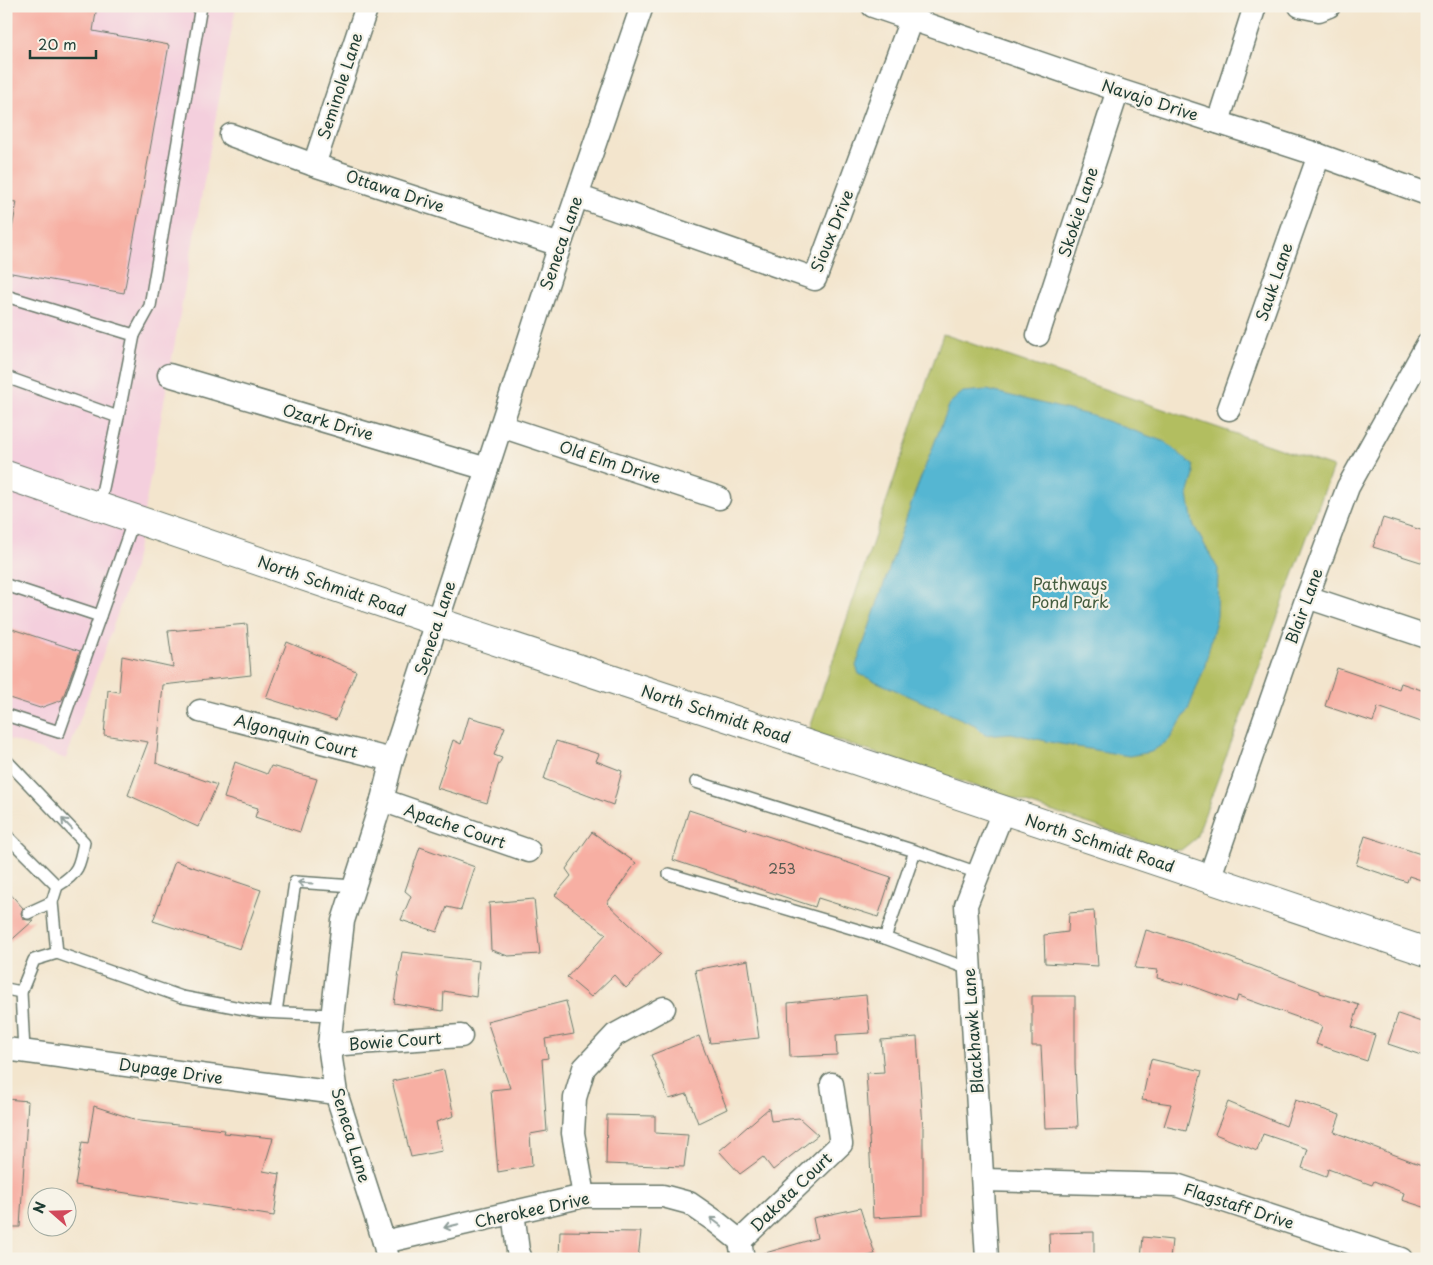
<svg xmlns="http://www.w3.org/2000/svg" width="1433" height="1265" font-family="'Playpen Sans',sans-serif">
	<style>
		.built { fill: #f4cfdd }
		.green { fill: #b2be60; stroke: #687e4a }
		.water { fill: #54b6d2; stroke: #3a7a83 }
		.building { fill: #f7afa3 }
		.lines { fill: none; stroke-linecap: round; stroke-linejoin: round }
		.lane-casing { stroke: #69786a; stroke-width: 14 }
		.street-casing { stroke: #69786a; stroke-width: 25 }
		.secondary-casing { stroke: #69786a; stroke-width: 30 }
		.lane { stroke: #fff; stroke-width: 11 }
		.street { stroke: #fff; stroke-width: 22 }
		.secondary { stroke: #fff; stroke-width: 28 }
		.oneway { stroke: #8f9e9a }
		.labels { text-anchor: middle; stroke-width: 4.5; stroke-linejoin: round; paint-order: stroke }
		.number-label { font-size: 14px; fill: #555a50 }
		.street-label { font-size: 16px; fill: #1f3d34; stroke: #f7f3e8 }
		.park-label { font-size: 16px; fill: #445d3f; stroke: #f7f3e8 }
	</style>
	<rect width="100%" height="100%" fill="#f7f3e8"/>
	<filter id="ink" filterUnits="userSpaceOnUse"><feTurbulence type="fractalNoise" baseFrequency=".02" numOctaves="2"/><feDisplacementMap in="SourceGraphic" scale="10" xChannelSelector="R" yChannelSelector="G"/><feConvolveMatrix kernelMatrix="1 2 1 2 8 2 1 2 1" color-interpolation-filters="sRGB"/></filter>
	<filter id="wash" filterUnits="userSpaceOnUse"><feTurbulence type="fractalNoise" baseFrequency=".0096" numOctaves="4" result="noise"/><feDisplacementMap in="SourceGraphic" scale="20" xChannelSelector="R" yChannelSelector="G"/><feGaussianBlur stdDeviation="1.12" result="paint"/><feColorMatrix in="noise" values="0 0 0 0 0 0 0 0 0 0 0 0 0 0 0 0 0 1.4 0 .05"/><feComposite in="paint" operator="in"/></filter>
	<g filter="url(#wash)">
		<rect width="100%" height="100%" fill="#f3e5cd"/>
		<!-- built -->
		<polygon class="built" points="6,6 236,6 134,567 66,759 6,738"/>
		<!-- green -->
		<polygon class="green" points="943,334 1333,467 1196,838 1181,850 1168,850 809,731"/>
		<!-- water -->
		<polygon class="water" points="987,390 1093,416 1165,442 1193,465 1194,475 1188,495 1193,524 1218,569 1217,616 1204,669 1188,710 1169,740 1151,752 1129,756 1055,743 1011,733 985,735 975,725 859,674 856,666 916,490 950,403 963,392"/>
		<g id="blocks">
			<!-- building -->
			<g class="building">
				<polygon points="6,6 97,6 93,31 169,45 124,293 6,272 6,261 17,202 6,201"/>
				<polygon points="1383,518 1427,532 1427,564 1373,547"/>
				<polygon points="247,624 251,675 163,685 156,763 217,785 198,827 128,795 148,742 104,735 108,690 119,692 122,656 173,667 168,631"/>
				<polygon points="6,627 80,651 62,700 40,708 6,697"/>
				<polygon points="287,642 356,671 336,720 266,698"/>
				<polygon points="1337,668 1399,689 1401,683 1427,692 1427,724 1378,707 1373,722 1325,706"/>
				<polygon points="469,717 505,727 494,755 502,758 498,766 487,803 437,788 453,740 461,744"/>
				<polygon points="556,741 599,754 596,761 622,771 613,805 544,779"/>
				<polygon points="235,762 267,774 271,766 317,779 300,832 255,817 258,808 224,798"/>
				<polygon points="689,810 891,877 878,917 818,898 815,907 673,860"/>
				<polygon points="592,832 636,863 607,903 661,954 626,988 614,975 591,997 567,977 606,934 555,895 571,876 566,869"/>
				<polygon points="1365,836 1427,856 1427,882 1409,876 1407,882 1356,865"/>
				<polygon points="420,847 475,867 461,910 447,907 437,932 401,920 411,896 405,891"/>
				<polygon points="175,861 261,890 240,949 153,921"/>
				<polygon points="6,889 23,908 21,913 23,919 28,920 34,920 6,945"/>
				<polygon points="534,899 540,954 508,956 491,950 489,903"/>
				<polygon points="1094,911 1098,966 1045,963 1044,935 1068,932 1069,913"/>
				<polygon points="1146,930 1196,945 1320,991 1320,993 1359,1005 1352,1027 1375,1035 1367,1061 1316,1044 1322,1026 1238,996 1236,1002 1184,983 1184,985 1157,978 1158,970 1135,968"/>
				<polygon points="402,952 479,961 476,997 444,991 443,1011 394,1003"/>
				<polygon points="748,960 759,1038 710,1043 695,970"/>
				<polygon points="866,995 870,1033 836,1035 837,1055 790,1057 788,1003"/>
				<polygon points="1032,996 1075,996 1075,1064 1078,1127 1045,1128 1041,1046 1032,1046"/>
				<polygon points="566,1001 574,1034 545,1039 548,1058 542,1059 547,1131 530,1134 532,1166 498,1172 491,1090 510,1088 487,1021"/>
				<polygon points="1398,1014 1427,1024 1427,1057 1388,1044"/>
				<polygon points="699,1036 727,1109 698,1123 687,1094 669,1099 651,1055"/>
				<polygon points="917,1037 923,1127 923,1215 873,1218 869,1137 870,1137 866,1073 884,1072 881,1040"/>
				<polygon points="1151,1059 1202,1071 1186,1131 1164,1126 1171,1104 1142,1100"/>
				<polygon points="444,1070 454,1116 436,1122 442,1151 411,1157 392,1081"/>
				<polygon points="6,1099 28,1101 20,1227 6,1227"/>
				<polygon points="1295,1100 1340,1115 1334,1132 1427,1167 1427,1208 1402,1200 1404,1193 1374,1181 1372,1185 1328,1169 1326,1177 1302,1168 1308,1149 1263,1134 1257,1151 1215,1134 1228,1102 1286,1126"/>
				<polygon points="94,1106 140,1121 224,1130 223,1133 273,1138 263,1171 280,1174 274,1216 75,1185 82,1142 88,1143"/>
				<polygon points="769,1108 771,1121 799,1118 818,1135 773,1170 763,1157 740,1174 719,1151"/>
				<polygon points="607,1115 655,1116 655,1133 688,1135 684,1167 606,1164"/>
				<polygon points="860,1208 875,1254 858,1259 763,1259 762,1254 817,1238 813,1218"/>
				<polygon points="560,1231 641,1232 638,1259 559,1259"/>
				<polygon points="1094,1232 1094,1259 1050,1259 1049,1233"/>
				<polygon points="1143,1237 1172,1240 1170,1259 1141,1259"/>
			</g>
		</g>
	</g>
	<g filter="url(#ink)">
		<use href="#blocks" fill-opacity="0" stroke="#69786a" stroke-width="1"/>
		<g class="lines">
			<!-- lane casing -->
			<g class="lane-casing">
				<g id="lane">
					<polyline points="6,296 134,335 118,417"/>
					<polyline points="134,335 150,306 201,6"/>
					<polyline points="6,377 118,417 99,507"/>
					<polyline points="6,585 100,616 134,519"/>
					<polyline points="6,715 59,732 100,616"/>
					<path d="M6,760l78,82c-4,23 -6,32 -27,44l-5,16 5,51"/>
					<polyline points="696,782 915,851"/>
					<polyline points="6,835 57,886"/>
					<polyline points="669,874 885,938"/>
					<polyline points="28,913 52,902"/>
					<polyline points="969,969 885,938 915,851 978,873"/>
					<polyline points="6,989 21,992"/>
					<polyline points="276,1012 295,882 354,886"/>
					<polyline points="24,1051 21,992 34,960 57,953 182,997 261,1012 332,1015"/>
				</g>
			</g>
			<!-- street casing -->
			<g class="street-casing">
				<g id="street">
					<polyline points="873,6 1118,90 1319,155 1427,194"/>
					<polyline points="1300,6 1319,10 1329,6"/>
					<polyline points="1218,122 1255,6"/>
					<polyline points="231,135 314,165 560,245"/>
					<polyline points="314,165 367,6"/>
					<polyline points="577,196 815,279 916,6"/>
					<polyline points="1038,335 1118,90"/>
					<polyline points="169,375 487,469"/>
					<polyline points="1229,409 1319,155"/>
					<polyline points="501,426 719,498"/>
					<polyline points="1307,597 1427,637"/>
					<polyline points="200,711 392,760"/>
					<polyline points="382,800 529,851"/>
					<polyline points="1209,879 1307,597 1348,487 1427,345"/>
					<polyline points="329,1045 461,1036"/>
					<polyline points="6,1049 336,1093"/>
					<polyline points="983,1180 1176,1185 1401,1259"/>
					<polyline points="584,1196 573,1133 575,1098 584,1068 615,1035 664,1008"/>
					<polyline points="513,1212 518,1251 521,1259"/>
					<polyline points="740,1241 841,1144 832,1084"/>
					<polyline points="384,1242 584,1196 663,1196 689,1203 715,1221 740,1241 743,1259"/>
					<polyline points="388,1259 384,1242 336,1093 329,1045 343,921 382,800 392,760 560,245 642,6"/>
					<polyline points="987,1259 966,905 1003,811"/>
				</g>
			</g>
			<!-- secondary casing -->
			<g class="secondary-casing">
				<polyline id="secondary" points="6,475 438,622 735,720 1427,952"/>
			</g>
			<!-- lane -->
			<use href="#lane" class="lane"/>
			<!-- street -->
			<use href="#street" class="street"/>
			<!-- secondary -->
			<use href="#secondary" class="secondary"/>
		</g>
		<!-- one-way arrows -->
		<defs><path id="oneway-shaft" d="M-6 0H5M1.5-3L5.5 0L1.5 3" fill="none" stroke-width="1.6" stroke-linecap="round" stroke-linejoin="round" transform="scale(1.25)"/></defs>
		<g class="oneway">
			<use href="#oneway-shaft" transform="translate(67 824) rotate(-134)"/>
			<use href="#oneway-shaft" transform="translate(305 883) rotate(-176)"/>
			<use href="#oneway-shaft" transform="translate(716 1222) rotate(-143)"/>
			<use href="#oneway-shaft" transform="translate(451 1226) rotate(167)"/>
		</g>
	</g>
	<g class="labels">
		<!-- number labels -->
		<g class="number-label">
			<text x="782" y="874">253</text>
		</g>
		<!-- street labels -->
		<g class="street-label">
			<text transform="translate(340 86) rotate(-72)" y="6">Seminole Lane</text>
			<text transform="translate(1150 100) rotate(18)" y="6">Navajo Drive</text>
			<text transform="translate(395 191) rotate(18)" y="6">Ottawa Drive</text>
			<text transform="translate(1078 212) rotate(-72)" y="6">Skokie Lane</text>
			<text transform="translate(832 231) rotate(-68)" y="6">Sioux Drive</text>
			<text transform="translate(561 243) rotate(-71)" y="6">Seneca Lane</text>
			<text transform="translate(1274 282) rotate(-71)" y="6">Sauk Lane</text>
			<text transform="translate(328 422) rotate(16)" y="6">Ozark Drive</text>
			<text transform="translate(610 462) rotate(18)" y="6">Old Elm Drive</text>
			<text transform="translate(332 586) rotate(19)" y="6">North Schmidt Road</text>
			<text transform="translate(1304 606) rotate(-70)" y="6">Blair Lane</text>
			<text transform="translate(435 628) rotate(-72)" y="6">Seneca Lane</text>
			<text transform="translate(716 714) rotate(18)" y="6">North Schmidt Road</text>
			<text transform="translate(296 736) rotate(15)" y="6">Algonquin Court</text>
			<text transform="translate(455 826) rotate(19)" y="6">Apache Court</text>
			<text transform="translate(1100 843) rotate(18)" y="6">North Schmidt Road</text>
			<text transform="translate(973 1031) rotate(-94)" y="6">Blackhawk Lane</text>
			<text transform="translate(395 1041) rotate(-4)" y="6">Bowie Court</text>
			<text transform="translate(171 1071) rotate(8)" y="6">Dupage Drive</text>
			<text transform="translate(351 1135) rotate(73)" y="6">Seneca Lane</text>
			<text transform="translate(791 1192) rotate(-44)" y="6">Dakota Court</text>
			<text transform="translate(1239 1206) rotate(18)" y="6">Flagstaff Drive</text>
			<text transform="translate(532 1210) rotate(-12)" y="6">Cherokee Drive</text>
		</g>
		<!-- park labels -->
		<g class="park-label">
			<text x="1070" y="590">Pathways<tspan x="1070" dy="18">Pond Park</tspan></text>
		</g>
	</g>
	<!-- margin -->
	<rect width="1433" height="1265" fill="none" stroke="#f7f3e8" stroke-width="25"/>
	<!-- north arrow -->
	<g transform="translate(52 1212) rotate(290)"><circle r="24" fill="#f7f3e8" stroke="#a1aaa0"/>
	<path d="M0-4L9 19L0 12L-9 19Z" fill="#d1495b"/>
	<text y="-8" font-size="14" font-weight="bold" text-anchor="middle" fill="#1f3d34">N</text>
	</g>
	<!-- scale -->
	<path d="M30 50v8h66v-8" fill="none" stroke="#1f3d34" stroke-width="2.5"/>
	<text x="38" y="50" font-size="15" fill="#1f3d34" stroke="#f7f3e8" stroke-width="4" paint-order="stroke">20 m</text>
</svg>
